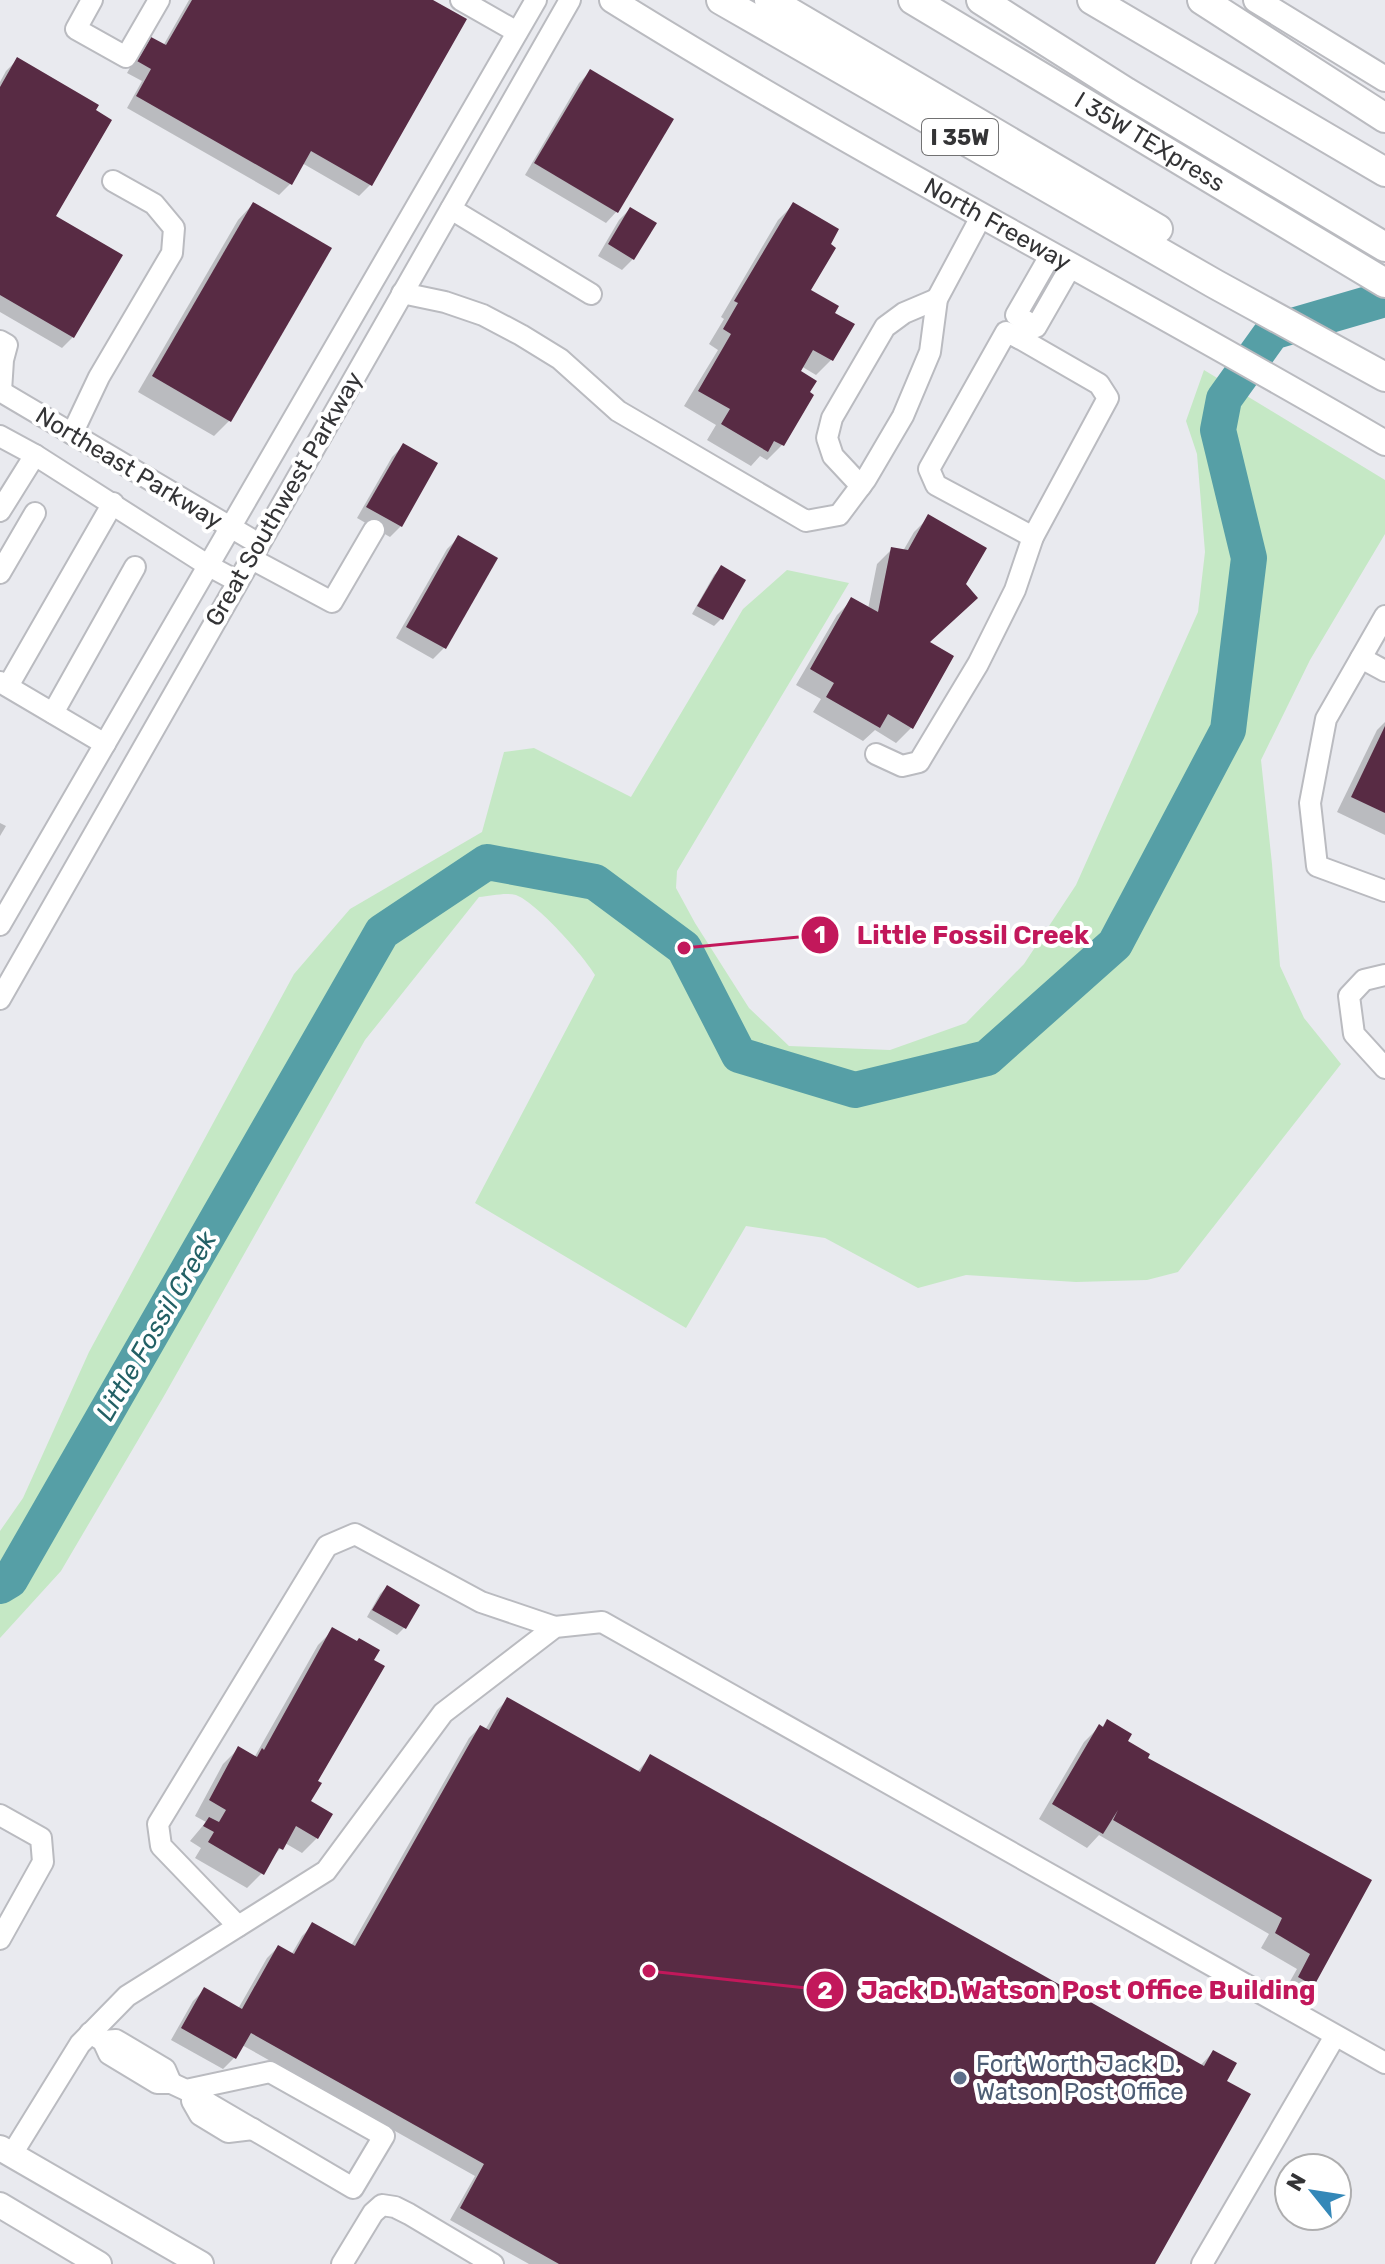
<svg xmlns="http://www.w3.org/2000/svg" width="1385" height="2264" font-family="Rubik,sans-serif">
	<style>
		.green { fill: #c5e8c5 }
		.shadow { fill: #0003 }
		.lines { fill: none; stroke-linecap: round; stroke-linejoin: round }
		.river { stroke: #569fa6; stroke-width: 36 }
		.building { fill: #582b44 }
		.minor-casing { stroke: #babbc0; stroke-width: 24 }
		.major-casing { stroke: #babbc0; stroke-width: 28 }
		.highway-casing { stroke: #babbc0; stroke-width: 32 }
		.minor { stroke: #fff; stroke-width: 20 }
		.major { stroke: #fff; stroke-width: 24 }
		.highway { stroke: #fff; stroke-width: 28 }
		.service-dot { fill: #5c6f8a; stroke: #fff; stroke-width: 3 }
		.labels { text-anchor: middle; stroke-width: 8; stroke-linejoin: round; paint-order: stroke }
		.shield { fill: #fff; stroke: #717172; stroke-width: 2 }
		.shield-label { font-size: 22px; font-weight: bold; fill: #343436 }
		.street-label { font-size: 24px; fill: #343436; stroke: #fff }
		.service-label { font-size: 24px; fill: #4e5e75; stroke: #fff; text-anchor: start }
		.water-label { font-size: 26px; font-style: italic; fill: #236065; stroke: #fff }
		.leader { fill: none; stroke: #c2185b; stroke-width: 3 }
		.callout-dot { fill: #c2185b; stroke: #fff; stroke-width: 3 }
		.mark-label { font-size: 24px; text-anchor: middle; font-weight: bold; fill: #fff }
		.callout-label { font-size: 26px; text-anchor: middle; font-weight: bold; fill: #c2185b; stroke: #fff; stroke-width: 8; stroke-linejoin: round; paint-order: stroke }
	</style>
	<rect width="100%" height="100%" fill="#e9eaef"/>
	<!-- green -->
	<path class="green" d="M1204,370l181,110v54l-75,126 -49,100 11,104 8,102 24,52 37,46 -163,208 -31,8 -71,2 -110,-7 -48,13 -93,-50 -79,-12 -60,102 -211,-125 120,-228c-11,-19 -58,-72 -79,-80 -10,-3 -26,1 -37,2l-114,143 -201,356 -103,175 -61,67v-107l23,-33 66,-146 205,-378 56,-65 132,-77 22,-80 30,-4 97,49 112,-188 44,-39 62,13 -172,288 -1,17 19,35 54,85 40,38 101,4 76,-27 58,-59 52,-79 122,-273 7,-60 -8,-98 -11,-33z"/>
	<!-- shadow -->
	<g class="shadow">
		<polygon points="189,0 429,0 370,185 359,196 302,163 290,184 279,195 127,108 142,81 127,73 140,50 151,39 163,46"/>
		<polygon points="17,60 53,217 73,337 62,348 0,312 0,82 6,71"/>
		<polygon points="590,72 617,211 606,223 525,175 579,83"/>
		<polygon points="253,204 229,421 214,436 138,392 238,220"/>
		<polygon points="793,205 809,291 832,313 831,360 816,375 801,366 782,445 767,460 760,456 751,466 707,440 716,425 684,406 718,350 709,344 724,319 721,317 778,220"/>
		<polygon points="630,209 633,259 622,270 598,256 619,220"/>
		<polygon points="403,446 401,526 390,537 357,518 392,457"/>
		<polygon points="929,517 928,643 911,728 896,743 875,730 863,741 813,712 821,699 796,685 837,615 852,600 868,609 877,564 892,549 903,551 914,532"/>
		<polygon points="458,538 495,559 444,648 433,659 396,638 447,549"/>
		<polygon points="721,568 743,581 721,619 714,626 692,614 714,575"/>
		<polygon points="1385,722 1385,835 1337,812 1377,730"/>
		<polygon points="0,823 6,826 0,836"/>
		<polygon points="387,1587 417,1605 404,1628 397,1635 367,1617 380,1594"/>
		<polygon points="333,1630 316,1781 308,1802 317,1838 302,1853 285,1843 271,1859 262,1873 247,1888 195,1858 201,1848 190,1841 206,1822 195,1816 223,1764 238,1749 254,1758 318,1645"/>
		<polygon points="508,1699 637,1772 651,1756 1200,2066 1213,2052 1224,2081 1153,2264 529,2264 450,2220 475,2176 242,2045 234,2058 223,2069 171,2040 193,2001 204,1990 238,2009 267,1958 278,1947 291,1955 302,1936 313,1925 351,1946 469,1738 480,1727 485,1730 497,1710"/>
		<polygon points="1107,1722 1125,1742 1145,1759 1369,1881 1312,1984 1297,1999 1284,1992 1297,1969 1261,1948 1269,1934 1099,1835 1087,1848 1039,1819 1084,1742 1099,1727 1101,1728"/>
	</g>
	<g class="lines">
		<!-- river -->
		<polyline class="river" points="0,1586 10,1580 382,932 487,862 595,882 684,948 739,1055 855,1090 987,1058 1115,944 1228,730 1249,558 1218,430 1224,399 1272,332 1385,299"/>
	</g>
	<!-- building -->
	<g class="building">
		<polygon points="192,0 433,0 467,19 372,186 311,151 292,185 136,96 151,69 137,61 151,37 166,45"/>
		<polygon points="17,57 99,105 96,110 112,120 56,216 123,255 74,338 0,295 0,87"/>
		<polygon points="590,69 674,119 618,213 534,163"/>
		<polygon points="253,202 332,248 231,422 152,376"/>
		<polygon points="793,202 839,229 831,244 836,248 811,290 839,306 835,313 855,324 833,361 813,350 801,371 817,381 810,392 814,395 784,446 774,441 768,452 721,424 730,409 698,391 731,334 723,329 738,303 734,301"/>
		<polygon points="630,207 657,223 634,260 608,244"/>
		<polygon points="403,443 438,463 402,527 366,507"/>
		<polygon points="928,514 987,548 966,584 978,598 930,642 954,656 913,729 888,714 880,728 826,697 834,683 810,669 851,597 878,612 891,547 908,550"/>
		<polygon points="458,535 498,558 446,649 406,627"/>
		<polygon points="721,565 746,580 723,620 697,606"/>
		<polygon points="1385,726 1385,813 1351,797"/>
		<polygon points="387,1585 420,1605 406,1629 372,1610"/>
		<polygon points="332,1627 357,1641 359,1638 380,1650 374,1660 385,1666 318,1781 322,1783 311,1801 333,1814 318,1839 296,1826 283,1850 279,1848 264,1875 208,1842 214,1832 203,1826 209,1817 219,1822 226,1810 209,1800 238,1746 257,1757 262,1748 264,1750"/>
		<polygon points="507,1697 640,1772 650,1754 1204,2066 1213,2050 1237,2063 1227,2081 1251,2094 1155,2264 559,2264 460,2208 484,2164 251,2033 236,2059 181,2028 204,1987 242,2009 278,1945 294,1954 312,1922 355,1946 480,1725 489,1730"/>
		<polygon points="1107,1719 1132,1734 1128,1741 1150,1754 1148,1758 1372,1880 1314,1986 1298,1977 1310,1954 1275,1933 1282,1918 1113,1820 1118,1810 1103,1834 1052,1804 1099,1724 1103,1727"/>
	</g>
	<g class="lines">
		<!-- minor casing -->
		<g class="minor-casing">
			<g id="minor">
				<polyline points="92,0 76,29 126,57 159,0"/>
				<polyline points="461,0 517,32"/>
				<polyline points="451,209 591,294"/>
				<polyline points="1051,254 1016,315 1036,327 1071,266"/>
				<polyline points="402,293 445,302 483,315 521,335 560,359 618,411 806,521 839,515 866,479 903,416 930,352 937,299 982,215"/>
				<polyline points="1019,338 1006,332 929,469 936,485 1033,537"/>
				<polyline points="0,341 7,345 3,360 1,391"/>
				<polyline points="0,391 259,544"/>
				<polyline points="72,434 99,377 172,253 174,228 154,204 113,181"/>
				<polyline points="0,436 35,455 209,566 237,581"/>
				<polyline points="861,486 833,456 827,438 832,418 885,327 904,313 937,299"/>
				<polyline points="0,511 35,455"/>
				<polyline points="250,558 332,602 374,530"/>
				<polyline points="0,573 35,513"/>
				<polyline points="1385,616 1326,719 1310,803 1317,866 1385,891"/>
				<polyline points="1361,658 1385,671"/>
				<polyline points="0,682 105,744"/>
				<polyline points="8,686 113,503"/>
				<polyline points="53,713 135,567"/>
				<polyline points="876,754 902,766 919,762 978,664 1015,590 1033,537 1108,398 1099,384 1019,338 1027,322"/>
				<polyline points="0,925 536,0"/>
				<polyline points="1385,975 1364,980 1349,996 1354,1034 1385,1068"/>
				<polyline points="0,999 570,0"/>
				<polyline points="0,1815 41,1838 43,1862 0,1939"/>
				<polyline points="238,1926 161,1846 158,1824 327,1546 355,1534 481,1602 555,1627"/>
				<polyline points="90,2033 103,2041 109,2054 157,2083 171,2083 186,2090 353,2188 384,2136 270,2072 186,2090"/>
				<polyline points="103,2041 116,2040 165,2069 171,2083"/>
				<polyline points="192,2101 200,2115 228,2132 253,2129"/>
				<polyline points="12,2154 80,2044 127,1996 326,1871 443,1713 555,1627 602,1622 1385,2063"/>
				<polyline points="342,2264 373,2213 382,2205 395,2207 409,2214 493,2264"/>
				<polyline points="1202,2264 1335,2036"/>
			</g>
		</g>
		<!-- major casing -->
		<g class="major-casing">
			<g id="major">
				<path id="s1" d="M612,0c252,157 517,293 773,443"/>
				<polyline points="1256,0 1385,79"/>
				<polyline points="0,2148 201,2264"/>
				<polyline points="0,2205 99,2264"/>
			</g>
		</g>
		<!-- highway casing -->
		<g class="highway-casing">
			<g id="highway">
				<polyline points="721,0 1215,284 1385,377"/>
				<polyline points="769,0 1158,229"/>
				<path id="s2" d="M913,0l472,283"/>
				<polyline points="981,0 1126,92 1385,247"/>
				<polyline points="1092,0 1385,172"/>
				<polyline points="1202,0 1385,118"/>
			</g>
		</g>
		<!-- minor -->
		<use href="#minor" class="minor"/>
		<!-- major -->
		<use href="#major" class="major"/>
		<!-- highway -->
		<use href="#highway" class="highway"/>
	</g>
	<!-- markers -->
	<circle class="service-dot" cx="960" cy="2078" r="8"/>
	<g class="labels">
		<!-- shield labels -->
		<rect class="shield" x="922" y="119" width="76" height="36" rx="6"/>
		<g class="shield-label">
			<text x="960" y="145">I 35W</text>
		</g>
		<!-- street labels -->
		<g class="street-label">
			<text dy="8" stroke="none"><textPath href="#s2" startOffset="276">I 35W TEXpress</textPath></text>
			<text dy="8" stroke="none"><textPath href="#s1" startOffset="446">North Freeway</textPath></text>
			<text transform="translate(129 468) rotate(31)" y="8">Northeast Parkway</text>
			<text transform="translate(284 499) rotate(-60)" y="8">Great Southwest Parkway</text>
		</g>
		<!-- service labels -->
		<g class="service-label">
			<text x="976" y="2072">Fort Worth Jack D.<tspan x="976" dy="28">Watson Post Office</tspan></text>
		</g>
		<!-- water labels -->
		<g class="water-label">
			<text transform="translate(156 1326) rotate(-60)" y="9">Little Fossil Creek</text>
		</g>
	</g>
	<!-- callouts -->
	<path class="leader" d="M684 948L820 935M649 1971L825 1990"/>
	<g class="callout-dot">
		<circle cx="684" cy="948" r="8"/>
		<circle cx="649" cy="1971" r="8"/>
		<circle cx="820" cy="935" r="20"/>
		<circle cx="825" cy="1990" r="20"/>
	</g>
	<g class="mark-label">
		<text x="820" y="943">1</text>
		<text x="825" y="1999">2</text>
	</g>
	<g class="callout-label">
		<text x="973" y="944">Little Fossil Creek</text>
		<text x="1088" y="1999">Jack D. Watson Post Office Building</text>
	</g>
	<!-- north arrow -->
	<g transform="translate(1313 2192) rotate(300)"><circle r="38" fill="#ffffff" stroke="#aeaeaf" stroke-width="2"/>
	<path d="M0-6L14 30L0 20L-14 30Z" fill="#3488b8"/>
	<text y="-12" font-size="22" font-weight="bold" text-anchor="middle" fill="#343436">N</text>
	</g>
</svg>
